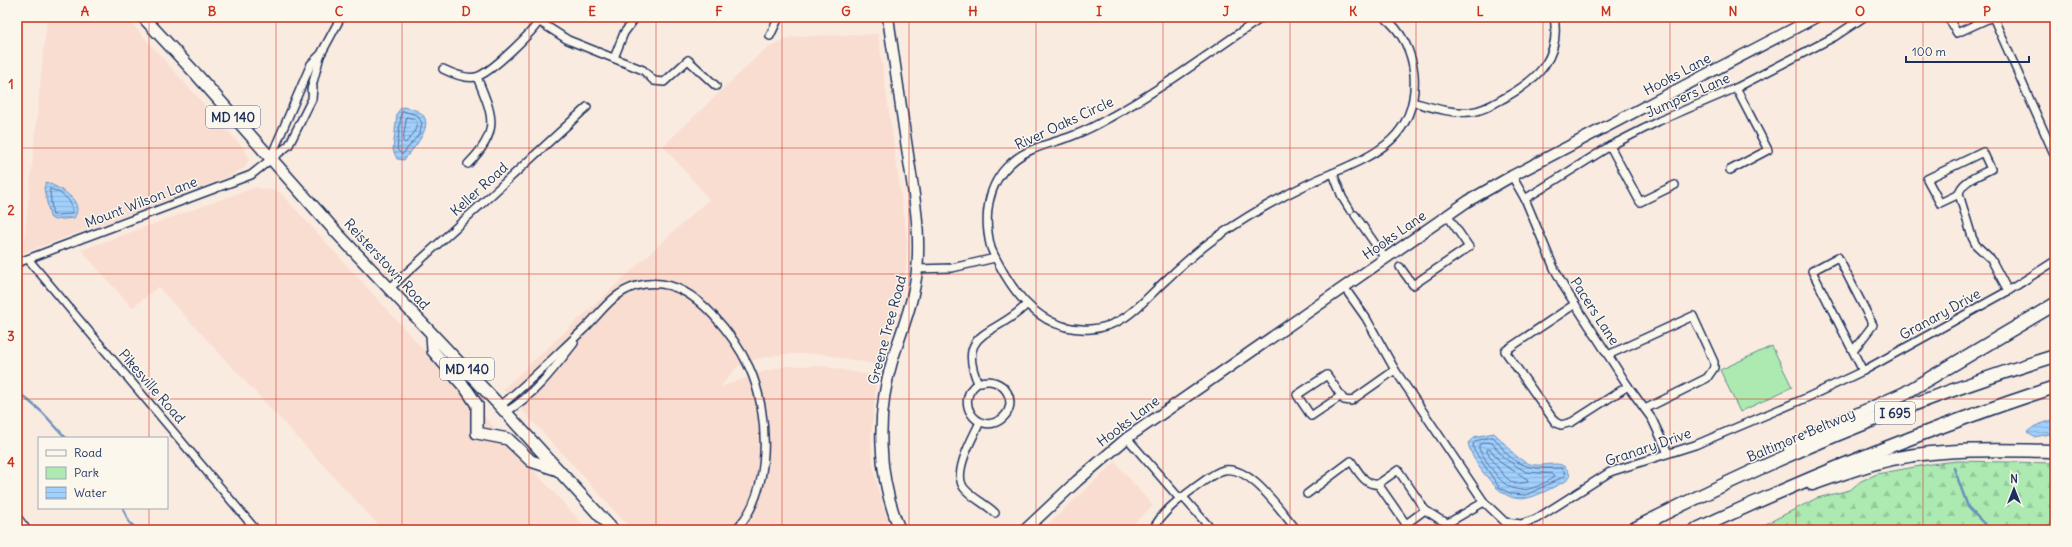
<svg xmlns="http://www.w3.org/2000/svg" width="2072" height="547" font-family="Delius,sans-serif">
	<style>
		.built { fill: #f9ddd1 }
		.forest { fill: url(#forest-firs); stroke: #648c88 }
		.park { fill: #aceab1; stroke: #648c88 }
		.water { fill: url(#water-rules); stroke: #6b90bd }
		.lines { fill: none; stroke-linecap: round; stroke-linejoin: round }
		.shore { stroke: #516f9e; stroke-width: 1 }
		.stream { stroke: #6b90bd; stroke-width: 2.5 }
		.street-casing { stroke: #1b2f5e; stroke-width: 10 }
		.secondary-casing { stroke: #1b2f5e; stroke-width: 13 }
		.primary-casing { stroke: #1b2f5e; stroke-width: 14 }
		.highway-casing { stroke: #1b2f5e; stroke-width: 15 }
		.street { stroke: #fbf7ec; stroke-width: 7 }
		.secondary { stroke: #fbf7ec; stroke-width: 10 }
		.primary { stroke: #fbf7ec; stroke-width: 11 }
		.highway { stroke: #fbf7ec; stroke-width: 12 }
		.grid { fill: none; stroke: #c8321e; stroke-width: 1; stroke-opacity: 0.55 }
		.labels { text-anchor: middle; stroke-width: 3; stroke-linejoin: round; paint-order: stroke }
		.shield { fill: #fbf7ec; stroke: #5e6b89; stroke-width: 1 }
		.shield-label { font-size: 13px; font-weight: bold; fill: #1b2f5e }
		.street-label { font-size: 14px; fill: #1b2f5e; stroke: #fbf7ec }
		.neatline { fill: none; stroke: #c8321e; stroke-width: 1.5 }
		.grid-label { font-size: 13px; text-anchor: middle; font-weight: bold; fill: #c8321e }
	</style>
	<defs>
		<pattern id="forest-firs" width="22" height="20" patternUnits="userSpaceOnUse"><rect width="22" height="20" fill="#aceab1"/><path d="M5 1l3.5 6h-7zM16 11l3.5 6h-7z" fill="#93c99b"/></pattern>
		<pattern id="water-rules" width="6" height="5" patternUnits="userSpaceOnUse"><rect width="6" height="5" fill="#a1d0fd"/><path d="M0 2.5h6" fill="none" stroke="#8ab3db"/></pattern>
	</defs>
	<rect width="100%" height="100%" fill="#faebe0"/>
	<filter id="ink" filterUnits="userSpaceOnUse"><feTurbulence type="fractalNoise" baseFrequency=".025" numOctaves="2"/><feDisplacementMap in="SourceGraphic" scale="8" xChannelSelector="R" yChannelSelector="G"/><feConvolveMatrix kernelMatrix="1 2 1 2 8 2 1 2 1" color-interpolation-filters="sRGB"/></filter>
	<g filter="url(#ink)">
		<!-- built -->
		<g class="built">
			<polygon points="47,17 126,17 245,150 249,159 245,168 223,179 23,253"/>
			<polygon points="878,34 907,239 906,267 900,303 881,361 878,364 873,364 822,354 784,354 757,359 738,366 720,387 765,371 786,366 822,366 871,375 875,378 876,386 871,438 872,457 878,490 891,530 632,530 503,389 709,199 663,146 764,50 788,38 802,36"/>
			<polygon points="256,187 280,192 588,530 383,530 158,287 132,308 81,250"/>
			<polygon points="1115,462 1153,506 1134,523 1140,530 1042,530"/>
		</g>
		<!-- forest -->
		<polygon class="forest" points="1957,461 2055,463 2055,530 1754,530 1817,498 1850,490 1861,481 1877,474 1931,464"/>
		<!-- park -->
		<polygon class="park" points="1772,346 1792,387 1740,412 1720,370"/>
		<!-- water -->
		<g class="water">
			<path d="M402,107c42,5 19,33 2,53l-7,-1 -4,-9 4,-37z"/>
			<path d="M46,182c13,6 40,18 28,36l-20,2 -4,-3 -6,-29z"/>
			<polygon points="2055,419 2055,433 2034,437 2027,432 2035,426"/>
			<path d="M1494,433c12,10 20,26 36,31 16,5 34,-9 40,12l-4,5c-35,17 -51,31 -79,-4 -9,-10 -16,-22 -19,-34l6,-6z"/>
		</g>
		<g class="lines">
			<!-- shore -->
			<g class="shore">
				<polygon points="403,111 417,115 422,123 420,133 402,155 397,149 401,115"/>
				<path d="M407,117l8,2c5,8 -4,19 -10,24l-2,-2z"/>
				<path d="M50,189c9,2 27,13 21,25l-18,1z"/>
				<path d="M1493,437c6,5 9,12 14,17 16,16 34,15 54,14l3,3 1,5 -39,19 -15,-1 -12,-7 -25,-37 -1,-6 3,-3z"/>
				<path d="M1487,442l5,1 12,15 22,14 26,2 2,3c-42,28 -54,6 -75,-28v-4z"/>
				<path d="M1488,449l3,1 10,13 26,16 1,3 -13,2c-13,-7 -20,-21 -28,-32z"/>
			</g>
			<!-- stream -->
			<g class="stream">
				<polyline points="17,391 42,412 66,438"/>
				<polyline points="1954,468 1968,507 1990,530"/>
				<polyline points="123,508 129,522 137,530"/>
			</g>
			<!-- street casing -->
			<g class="street-casing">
				<g id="street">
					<path d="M1263,17c-51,34 -101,72 -154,101 -12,7 -24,13 -37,18 -21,8 -44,11 -61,27 -24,21 -28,55 -20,85 4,10 9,18 14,27 19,32 46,57 86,54 35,-3 51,-27 75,-49 16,-15 33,-31 51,-43 29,-20 61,-39 93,-54 52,-24 109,-37 104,-109 -2,-22 -12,-43 -30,-57"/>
					<polyline points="1948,17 1957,33 1992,17"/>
					<polyline points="1993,17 2055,156"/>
					<polyline points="540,22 568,40 643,70 654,81 664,82 688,60 716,86"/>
					<polyline points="770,36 779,17"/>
					<polyline points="614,58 624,33 636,17"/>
					<path d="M443,69c10,5 22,10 33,8 15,-4 58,-46 66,-60"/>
					<polyline points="311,90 320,56"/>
					<path d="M1413,102c18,5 38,12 57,10 13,-1 25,-9 36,-15 32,-18 55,-40 48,-80"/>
					<polyline points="1610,146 1640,202 1675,185"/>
					<polyline points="270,159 311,64 321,54 341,17"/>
					<path d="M468,164c33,-33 25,-48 9,-87"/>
					<polyline points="1730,170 1768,150 1736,88"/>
					<polyline points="1333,173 1342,197 1350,210"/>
					<polyline points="1512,176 1525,199 1554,268 1564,287 1628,386 1652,419 1668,453"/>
					<path d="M1959,194c2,-13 21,-19 32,-25l-8,-17 -56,27 13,24 19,-9 13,43 4,8 15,14 17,32"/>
					<polyline points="1525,199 1610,146 1659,121 1736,88 1834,37 1864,17"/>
					<polyline points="1355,215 1385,258"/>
					<polyline points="28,259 256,530"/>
					<polyline points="17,263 251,175 289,145 312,99 313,87"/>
					<polyline points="1400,267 1413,285 1469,247 1447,215"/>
					<polyline points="917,269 952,268 995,258"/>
					<polyline points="1344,287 1366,318 1395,370 1484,502 1505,522 1521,524 1536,519 1610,472 1695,445 1806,398 1863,371 2008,291 2055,261"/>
					<polyline points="389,289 587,107"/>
					<polyline points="1575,304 1505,351 1555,422 1561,425 1572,422 1628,386"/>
					<polyline points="1853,351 1873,325 1838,257 1812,271 1863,371"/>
					<polyline points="1608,355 1693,316 1714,362 1714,368 1707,378 1645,409"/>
					<path d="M978,383c26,-10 44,22 22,37 -23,15 -47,-20 -22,-37 -23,-53 18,-47 48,-78"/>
					<polyline points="1341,396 1311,416 1297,395 1327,375 1344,400 1351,401 1395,370"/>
					<path d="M500,406c30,-24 56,-51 83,-76 17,-16 29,-37 53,-44 31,-9 57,7 77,29 14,15 27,33 36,52 21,45 24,127 -14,163"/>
					<path d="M506,412c29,-18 47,-42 68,-69"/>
					<path d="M980,422c-7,15 -28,51 -16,66 8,10 22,16 31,25"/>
					<polyline points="1127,438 1180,499"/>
					<path d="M1307,494l44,-33c7,10 14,25 27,23"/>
					<polyline points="1183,497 1212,530"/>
					<polyline points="1425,510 1398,470 1378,484 1406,524 1425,510 1439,519 1448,523 1484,502"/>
					<polyline points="17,517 27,530"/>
					<path d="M1153,530c8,-17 25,-30 40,-41 9,-6 21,-17 31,-19 27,-5 57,42 73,60"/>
				</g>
			</g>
			<!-- secondary casing -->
			<g class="secondary-casing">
				<g id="secondary">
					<path d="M888,17c6,44 13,88 19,131 5,35 12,70 11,105 0,38 -14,71 -25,105 -17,55 -16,119 7,172"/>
					<polyline points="1025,530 1077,481 1127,438 1468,201 1512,176 1816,17"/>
				</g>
			</g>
			<!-- primary casing -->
			<g class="primary-casing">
				<g id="primary">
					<polyline points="143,17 197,75 336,232 500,406 613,530"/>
					<polyline points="432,334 433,351 467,390 477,405 477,433 508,439 531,461 558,470"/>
				</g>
			</g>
			<!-- highway casing -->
			<g class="highway-casing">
				<g id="highway">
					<polyline points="1790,449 1827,428 1905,393 2055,304"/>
					<path d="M1812,484c28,-9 56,-21 85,-26 52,-10 105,-8 158,-7"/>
					<path d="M1632,530c135,-70 278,-129 423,-174"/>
					<path d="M1695,530c118,-55 237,-103 360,-143"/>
				</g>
			</g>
			<!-- street -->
			<use href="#street" class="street"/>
			<!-- secondary -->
			<use href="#secondary" class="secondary"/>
			<!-- primary -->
			<use href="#primary" class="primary"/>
			<!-- highway -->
			<use href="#highway" class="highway"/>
		</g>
	</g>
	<!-- grid -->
	<path class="grid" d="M149,17v421M276,17v513M402,17v513M529,17v513M656,17v513M782,17v513M909,17v513M1036,17v513M1163,17v513M1290,17v513M1416,17v513M1543,17v513M1670,17v513M1796,17v513M1923,17v513M17,148h2038M17,274h2038M17,399h2038M149,508v22"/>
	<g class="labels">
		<!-- shield labels -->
		<g class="shield">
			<rect x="206" y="106" width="54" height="22" rx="3"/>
			<rect x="440" y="358" width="54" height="22" rx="3"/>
			<rect x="1875" y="402" width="40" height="22" rx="3"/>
		</g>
		<g class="shield-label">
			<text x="233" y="122">MD 140</text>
			<text x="467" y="374">MD 140</text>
			<text x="1895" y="418">I 695</text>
		</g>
		<!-- street labels -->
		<g class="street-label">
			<text transform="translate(1677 74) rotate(-28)" y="5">Hooks Lane</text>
			<text transform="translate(1688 95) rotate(-24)" y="5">Jumpers Lane</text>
			<text transform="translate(1064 123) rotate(-25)" y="5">River Oaks Circle</text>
			<text transform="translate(479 189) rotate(-42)" y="5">Keller Road</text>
			<text transform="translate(141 202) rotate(-21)" y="5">Mount Wilson Lane</text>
			<text transform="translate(1394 235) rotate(-35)" y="5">Hooks Lane</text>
			<text transform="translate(387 264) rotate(47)" y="5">Reisterstown Road</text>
			<text transform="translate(1595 311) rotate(57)" y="5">Pacers Lane</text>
			<text transform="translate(1940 314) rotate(-29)" y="5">Granary Drive</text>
			<text transform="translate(887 330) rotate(-75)" y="5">Greene Tree Road</text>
			<text transform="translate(152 386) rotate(49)" y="5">Pikesville Road</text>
			<text transform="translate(1128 421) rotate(-37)" y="5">Hooks Lane</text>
			<text transform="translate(1801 435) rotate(-23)" y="5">Baltimore Beltway</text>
			<text transform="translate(1648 447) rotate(-19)" y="5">Granary Drive</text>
		</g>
	</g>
	<!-- margin -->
	<rect width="2072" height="547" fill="none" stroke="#fbf7ec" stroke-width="44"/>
	<!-- legend -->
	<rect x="38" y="437" width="130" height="72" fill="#fbf7ec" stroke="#a1a7b3"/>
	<rect x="46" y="450" width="20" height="6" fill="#fbf7ec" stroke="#a1a7b3"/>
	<text x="74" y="457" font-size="12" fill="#1b2f5e">Road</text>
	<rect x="46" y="467" width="20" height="12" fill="#aceab1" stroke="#a1a7b3"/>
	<text x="74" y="477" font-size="12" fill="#1b2f5e">Park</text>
	<rect x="46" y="487" width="20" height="12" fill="url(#water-rules)" stroke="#a1a7b3"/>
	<text x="74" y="497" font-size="12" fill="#1b2f5e">Water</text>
	<!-- north arrow -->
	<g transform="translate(2014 489)" stroke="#fbf7ec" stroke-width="3" paint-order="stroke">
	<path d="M0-3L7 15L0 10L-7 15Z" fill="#1b2f5e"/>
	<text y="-6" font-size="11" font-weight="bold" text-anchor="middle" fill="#1b2f5e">N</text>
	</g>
	<!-- scale -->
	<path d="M1906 56v6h123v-6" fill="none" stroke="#1b2f5e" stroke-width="2"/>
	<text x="1912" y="56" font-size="12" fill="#1b2f5e" stroke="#fbf7ec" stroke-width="3" paint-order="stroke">100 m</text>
	<rect x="22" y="22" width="2028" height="503" class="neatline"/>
	<g class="grid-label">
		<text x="85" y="16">A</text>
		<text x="212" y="16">B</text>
		<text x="339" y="16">C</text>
		<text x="466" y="16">D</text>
		<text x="592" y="16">E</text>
		<text x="719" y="16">F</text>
		<text x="846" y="16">G</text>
		<text x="973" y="16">H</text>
		<text x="1099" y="16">I</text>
		<text x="1226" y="16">J</text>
		<text x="1353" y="16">K</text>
		<text x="1480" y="16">L</text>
		<text x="1606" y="16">M</text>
		<text x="1733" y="16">N</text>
		<text x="1860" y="16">O</text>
		<text x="1987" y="16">P</text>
		<text x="11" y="89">1</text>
		<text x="11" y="215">2</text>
		<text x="11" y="341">3</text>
		<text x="11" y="467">4</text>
	</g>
</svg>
